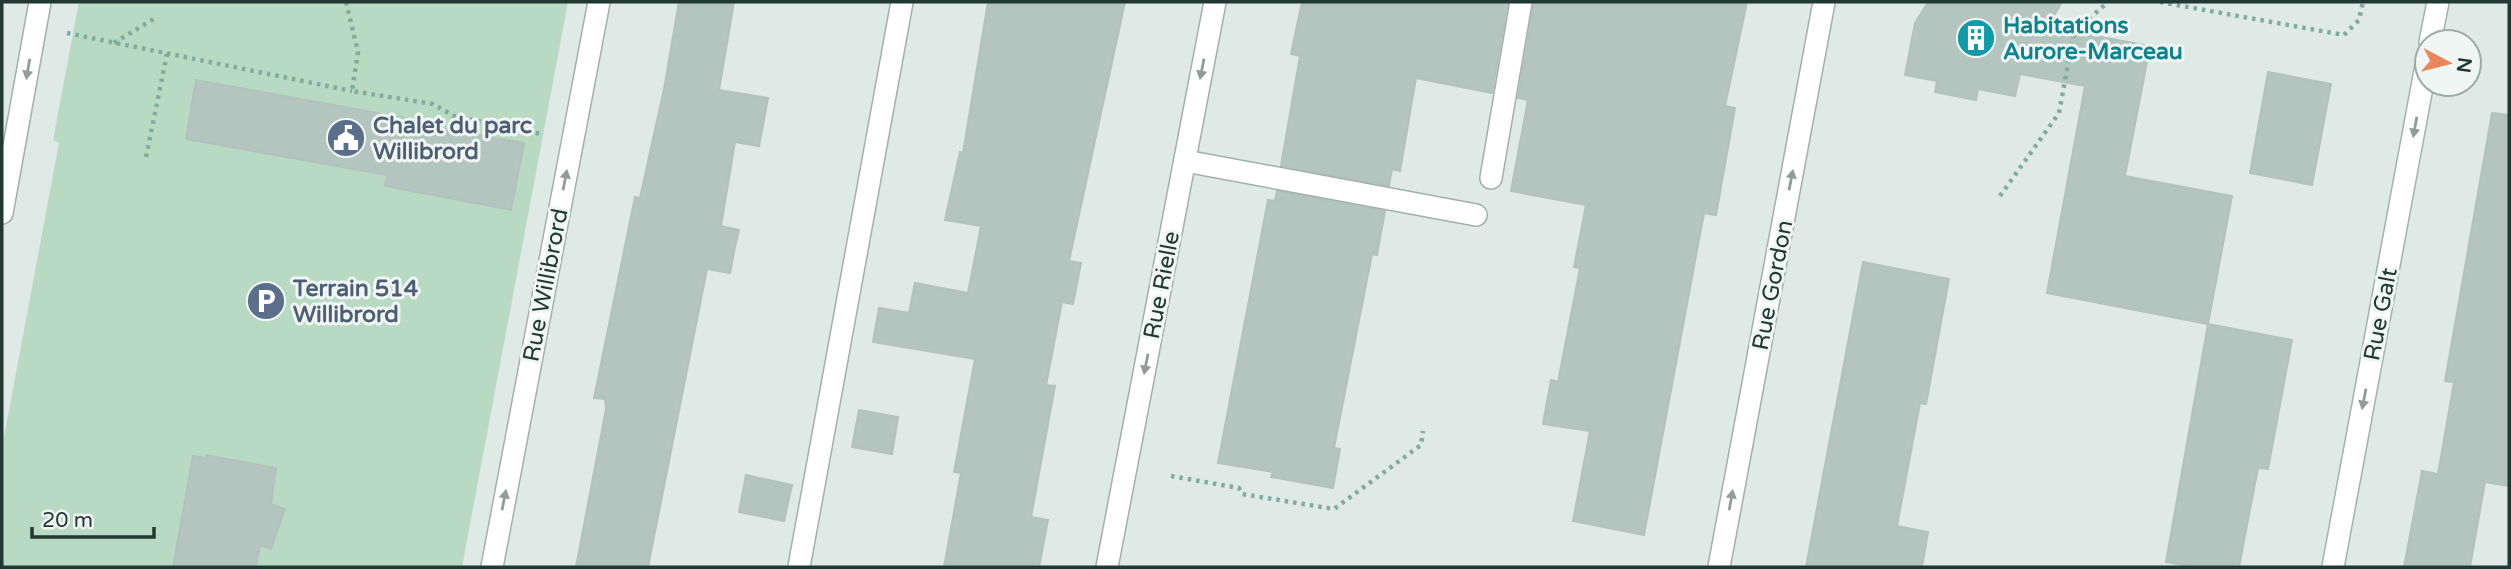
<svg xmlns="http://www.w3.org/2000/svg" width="2511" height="569" font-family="'Varela Round',sans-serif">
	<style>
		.green { fill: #b8dac3 }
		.building { fill: #b4c4be; stroke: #b2c2bc; stroke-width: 2 }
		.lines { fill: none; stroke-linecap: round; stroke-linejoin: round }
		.lane-casing { stroke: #a2b0ac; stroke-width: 24 }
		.street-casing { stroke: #a2b0ac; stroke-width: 24 }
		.secondary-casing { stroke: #9fb4ad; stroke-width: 24 }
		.path { stroke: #81aba0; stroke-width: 4.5; stroke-dasharray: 3.5 5; stroke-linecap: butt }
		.lane { stroke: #fff; stroke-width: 21 }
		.street { stroke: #fff; stroke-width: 21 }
		.secondary { stroke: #fff; stroke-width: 21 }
		.oneway { fill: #909c99 }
		.labels { text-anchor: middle; stroke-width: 6; stroke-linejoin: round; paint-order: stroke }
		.culture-label { font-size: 23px; font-weight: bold; fill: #0d838f; stroke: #eff6f3; text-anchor: start }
		.service-label { font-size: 23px; font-weight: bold; fill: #4e5e75; stroke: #eff6f3; text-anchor: start }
		.street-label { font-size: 23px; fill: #213833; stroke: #eff6f3 }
	</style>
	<rect width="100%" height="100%" fill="#dfe9e5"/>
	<!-- green -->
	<polygon class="green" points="79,2 568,2 462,567 2,567 2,448 59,143 53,140"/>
	<!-- building -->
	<g class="building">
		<polygon points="679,2 734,2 719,90 768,98 759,146 735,142 721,226 739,230 735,247 730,273 707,269 648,567 576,567 606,409 605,399 594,398 635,197 640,198 664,89"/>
		<polygon points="988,2 1125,2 1069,261 1081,263 1073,304 1062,302 1046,385 1055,386 1031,517 1048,520 1039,567 944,567 961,473 954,472 975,359 873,342 879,308 909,313 915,283 968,293 981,226 945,220 960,152 963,153"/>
		<polygon points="1302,2 1508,2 1492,93 1416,78 1400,171 1392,169 1389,186 1281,166 1300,56 1291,54"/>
		<polygon points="1534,2 1747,2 1725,106 1735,108 1716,215 1704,213 1644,535 1573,521 1590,431 1543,424 1551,380 1558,382 1580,268 1574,267 1586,205 1511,191 1528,100 1518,98"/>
		<polygon points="1928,2 2062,2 2047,27 2150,46 2125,176 2232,196 2208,324 2292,340 2268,469 2258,468 2239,567 2194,567 2166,562 2208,324 2047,293 2085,86 2020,74 2015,96 1978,89 1976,100 1935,92 1937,81 1905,75 1915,23"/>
		<polygon points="2268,72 2331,84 2312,185 2250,173"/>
		<polygon points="196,80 427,122 426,126 524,143 511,210 385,186 387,175 186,139"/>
		<polygon points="2492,113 2509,115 2509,486 2485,482 2470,567 2404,567 2422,471 2438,474 2454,382 2445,381"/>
		<polygon points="1277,191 1385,211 1377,255 1372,254 1334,448 1340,449 1333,488 1271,477 1273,472 1218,463 1268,200 1275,201"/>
		<polygon points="1863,262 1949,279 1926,404 1920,403 1897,526 1928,532 1922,567 1806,567"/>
		<polygon points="859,410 898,417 892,454 852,447"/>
		<polygon points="206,455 276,468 271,504 285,509 271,549 260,545 256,567 173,567 193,456 206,458"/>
		<polygon points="746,475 792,485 784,521 739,512"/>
	</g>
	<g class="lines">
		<!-- lane casing -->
		<g class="lane-casing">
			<g id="lane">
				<polyline points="1185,161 1476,215"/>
				<polyline points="1491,178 1521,2"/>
				<polyline points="799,567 902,2"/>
			</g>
		</g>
		<!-- street casing -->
		<g class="street-casing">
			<g id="street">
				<polyline points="2,213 40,2"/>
				<polyline points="492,567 599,2"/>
				<polyline points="1107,567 1215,2"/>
				<polyline points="1719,567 1824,2"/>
			</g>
		</g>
		<!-- secondary casing -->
		<g class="secondary-casing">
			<g id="secondary">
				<polyline points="2430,42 2438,2"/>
				<polyline points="2333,567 2427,60"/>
			</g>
		</g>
		<!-- path -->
		<g class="path">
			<polyline points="346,2 358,52 352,91 433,104 454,116 541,134"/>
			<polyline points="2160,2 2344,35 2359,20 2363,2"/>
			<polyline points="67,33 352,91"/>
			<polyline points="114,43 155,18"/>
			<polyline points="146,157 167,54"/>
			<polyline points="2000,196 2059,113 2074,32 2108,2"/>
			<polyline points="1171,476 1239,488 1242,494 1334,509 1421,445 1423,431"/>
		</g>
		<!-- lane -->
		<use href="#lane" class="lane"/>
		<!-- street -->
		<use href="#street" class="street"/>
		<!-- secondary -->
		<use href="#secondary" class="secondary"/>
	</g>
	<!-- one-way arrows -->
	<defs><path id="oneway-solid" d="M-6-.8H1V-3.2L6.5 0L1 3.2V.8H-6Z" transform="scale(1.75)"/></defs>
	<g class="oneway">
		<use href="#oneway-solid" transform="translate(28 69) rotate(100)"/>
		<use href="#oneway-solid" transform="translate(1202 69) rotate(101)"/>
		<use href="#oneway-solid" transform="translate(2415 127) rotate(100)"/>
		<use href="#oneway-solid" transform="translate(565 180) rotate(-79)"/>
		<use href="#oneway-solid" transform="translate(1791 180) rotate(-79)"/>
		<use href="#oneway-solid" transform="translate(1146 364) rotate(101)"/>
		<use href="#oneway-solid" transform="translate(2364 399) rotate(101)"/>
		<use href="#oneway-solid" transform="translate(504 500) rotate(-79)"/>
		<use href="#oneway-solid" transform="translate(1731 500) rotate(-80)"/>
	</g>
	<!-- icons -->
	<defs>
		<g id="building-disc" transform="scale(2.0125)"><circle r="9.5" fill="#0f9aa8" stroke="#eff6f3"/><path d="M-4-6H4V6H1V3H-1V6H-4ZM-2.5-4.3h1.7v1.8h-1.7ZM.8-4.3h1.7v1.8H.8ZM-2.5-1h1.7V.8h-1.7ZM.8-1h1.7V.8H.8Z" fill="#fff"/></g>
		<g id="civic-disc" transform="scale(2.0125)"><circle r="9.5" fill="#5c6f8a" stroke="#eff6f3"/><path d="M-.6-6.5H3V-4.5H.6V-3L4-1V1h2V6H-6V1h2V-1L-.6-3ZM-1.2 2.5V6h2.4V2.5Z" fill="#fff"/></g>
		<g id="parking-disc" transform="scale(2.0125)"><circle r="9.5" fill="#5c6f8a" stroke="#eff6f3"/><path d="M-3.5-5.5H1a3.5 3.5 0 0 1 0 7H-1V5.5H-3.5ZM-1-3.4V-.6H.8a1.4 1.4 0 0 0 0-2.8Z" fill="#fff"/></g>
	</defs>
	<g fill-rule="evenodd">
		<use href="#building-disc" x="1976" y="38"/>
		<use href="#civic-disc" x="346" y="138"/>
		<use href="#parking-disc" x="266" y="301"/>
	</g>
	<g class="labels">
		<!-- culture labels -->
		<g class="culture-label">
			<text x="2003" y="33">Habitations<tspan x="2003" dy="26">Aurore-Marceau</tspan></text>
		</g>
		<!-- service labels -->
		<g class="service-label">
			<text x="373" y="133">Chalet du parc<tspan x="373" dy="26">Willibrord</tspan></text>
			<text x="293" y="296">Terrain 514<tspan x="293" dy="26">Willibrord</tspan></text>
		</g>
		<!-- street labels -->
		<g class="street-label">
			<text transform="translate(545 285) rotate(-79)" y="8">Rue Willibrord</text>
			<text transform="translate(1161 285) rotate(-79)" y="8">Rue Rielle</text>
			<text transform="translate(1772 285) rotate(-79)" y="8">Rue Gordon</text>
			<text transform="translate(2380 314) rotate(-79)" y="8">Rue Galt</text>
		</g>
	</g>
	<!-- border -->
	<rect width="2511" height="569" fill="none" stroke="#213833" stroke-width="7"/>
	<!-- north arrow -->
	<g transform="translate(2448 63) rotate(97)"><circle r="33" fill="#eff6f3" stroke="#9daaa6" stroke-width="2"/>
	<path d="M0-5L12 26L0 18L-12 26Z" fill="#ea855c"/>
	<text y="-10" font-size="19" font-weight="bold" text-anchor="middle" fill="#213833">N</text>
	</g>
	<!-- scale -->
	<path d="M32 527v10h122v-10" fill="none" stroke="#213833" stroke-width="3.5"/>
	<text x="42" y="527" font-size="21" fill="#213833" stroke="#eff6f3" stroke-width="5" paint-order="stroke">20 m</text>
</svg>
